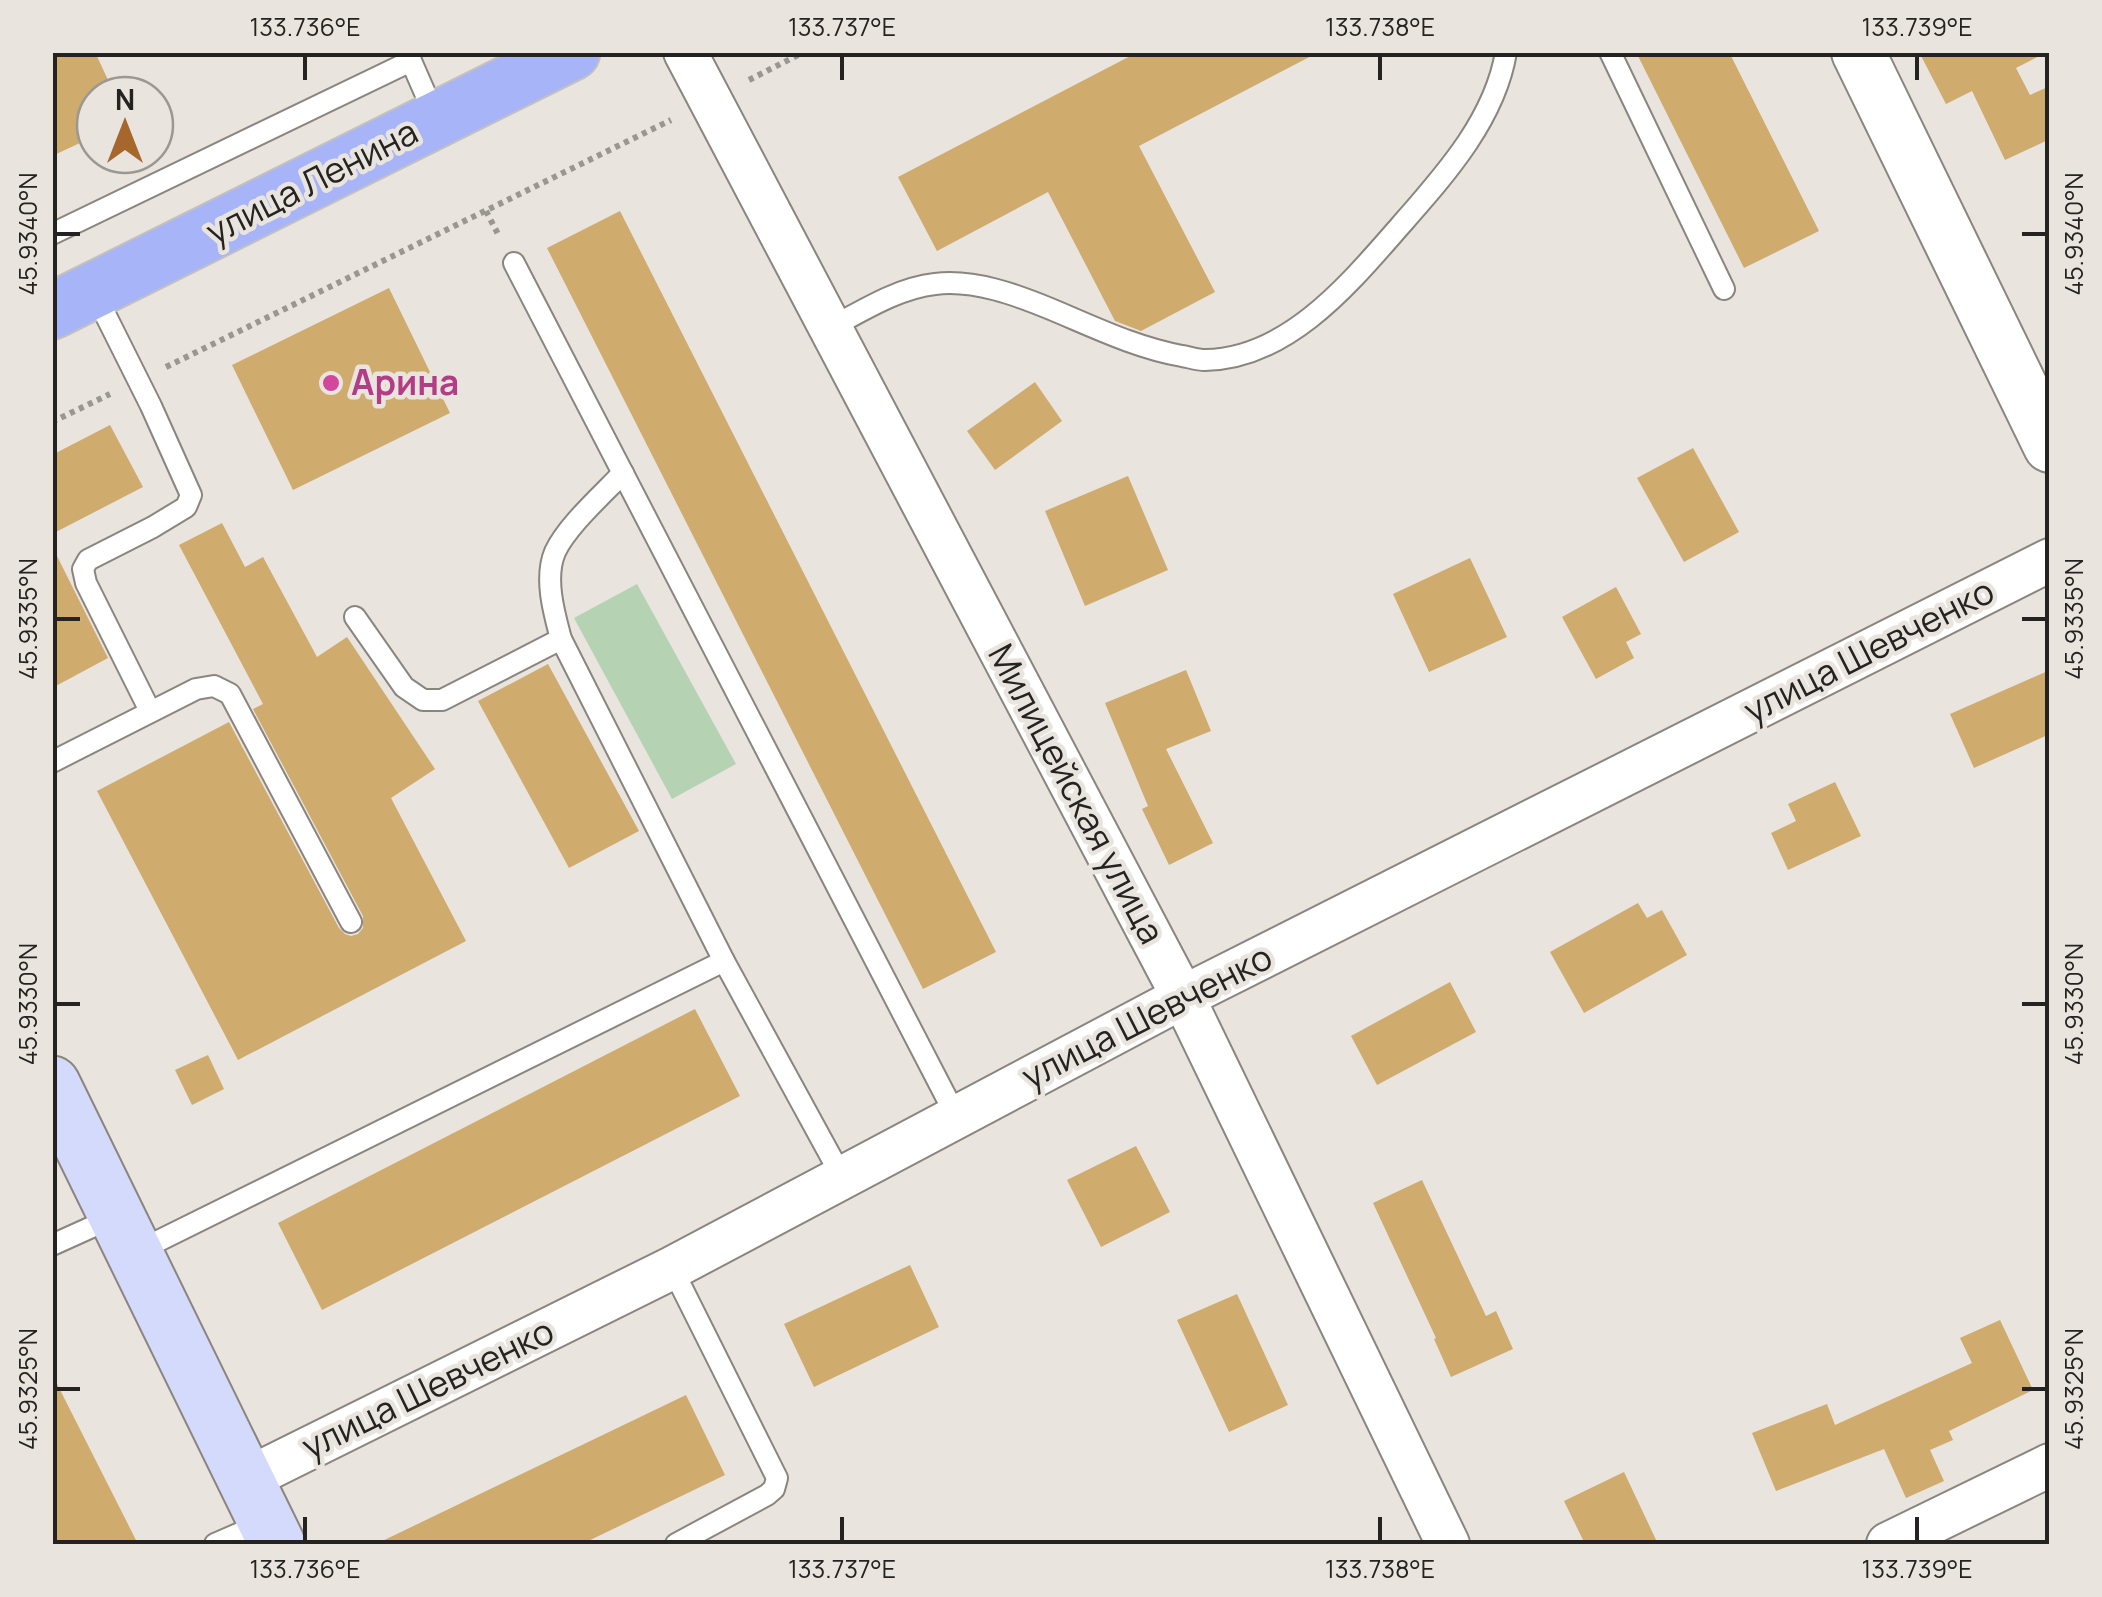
<svg xmlns="http://www.w3.org/2000/svg" width="2102" height="1597" font-family="Manrope,sans-serif">
	<style>
		.green { fill: #b5d3b3 }
		.building { fill: #cfab6e }
		.lines { fill: none; stroke-linecap: round; stroke-linejoin: round }
		.service-casing { stroke: #8a857f; stroke-width: 24 }
		.minor-casing { stroke: #8a857f; stroke-width: 46 }
		.tertiary-casing { stroke: #8a857f; stroke-width: 56 }
		.secondary-casing { stroke: #8a857f; stroke-width: 59 }
		.primary-casing { stroke: #c2c1c1; stroke-width: 59 }
		.path { stroke: #9a9692; stroke-width: 6; stroke-dasharray: 5 5; stroke-linecap: butt }
		.service { stroke: #fff; stroke-width: 20 }
		.minor { stroke: #fff; stroke-width: 42 }
		.tertiary { stroke: #fff; stroke-width: 52 }
		.secondary { stroke: #d3dafc; stroke-width: 55 }
		.primary { stroke: #a7b4f8; stroke-width: 55 }
		.ticks { fill: none; stroke: #252321; stroke-width: 4 }
		.hotel-dot { fill: #d1479c; stroke: #e9e4de; stroke-width: 4 }
		.labels { text-anchor: middle; stroke-width: 9; stroke-linejoin: round; paint-order: stroke }
		.street-label { font-size: 35px; fill: #252321; stroke: #e9e4de }
		.hotel-label { font-size: 35px; font-weight: bold; fill: #b23c85; stroke: #e9e4de; text-anchor: start }
		.neatline { fill: none; stroke: #252321; stroke-width: 4 }
		.ticks-label { font-size: 25px; text-anchor: middle; fill: #252321 }
	</style>
	<rect width="100%" height="100%" fill="#e9e4de"/>
	<!-- green -->
	<polygon class="green" points="637,584 736,764 672,799 574,618"/>
	<!-- building -->
	<g class="building">
		<polygon points="52,52 95,52 115,95 95,95 95,136 52,156"/>
		<polygon points="1138,52 1319,52 1139,146 1215,292 1141,331 1115,321 1048,192 937,251 898,177"/>
		<polygon points="1636,52 1729,52 1819,231 1744,268"/>
		<polygon points="1919,52 2047,52 2016,68 2030,95 2050,86 2050,139 2005,160 1972,91 1946,104"/>
		<polygon points="620,211 996,952 923,989 547,248"/>
		<polygon points="389,288 450,413 293,490 232,365"/>
		<polygon points="1035,382 1062,421 995,470 967,431"/>
		<polygon points="110,425 143,487 52,534 52,455"/>
		<polygon points="1693,448 1739,532 1684,562 1637,478"/>
		<polygon points="1128,476 1168,570 1085,606 1045,511"/>
		<polygon points="222,523 245,567 263,557 317,657 347,637 435,769 391,798 466,941 238,1060 97,791 229,722 339,928 345,934 351,936 358,934 363,928 363,916 253,709 263,704 179,545"/>
		<polygon points="52,546 108,658 52,688"/>
		<polygon points="1470,558 1507,637 1429,672 1393,594"/>
		<polygon points="1616,587 1641,634 1626,642 1634,658 1596,679 1562,617"/>
		<polygon points="548,664 639,831 569,868 478,701"/>
		<polygon points="1186,670 1211,731 1166,749 1213,843 1169,865 1142,809 1148,806 1105,703"/>
		<polygon points="2050,670 2050,734 1974,768 1950,714"/>
		<polygon points="1835,782 1861,836 1788,870 1771,833 1796,821 1788,804"/>
		<polygon points="1638,903 1647,918 1662,910 1687,955 1584,1013 1550,952"/>
		<polygon points="1450,982 1476,1032 1377,1085 1351,1036"/>
		<polygon points="695,1009 740,1096 322,1310 278,1223"/>
		<polygon points="208,1055 224,1089 192,1105 175,1070"/>
		<polygon points="1136,1146 1170,1212 1101,1247 1067,1180"/>
		<polygon points="1422,1180 1486,1316 1496,1311 1513,1349 1451,1377 1434,1339 1436,1338 1373,1203"/>
		<polygon points="910,1265 939,1327 814,1387 784,1324"/>
		<polygon points="1237,1294 1288,1405 1229,1432 1177,1320"/>
		<polygon points="2000,1320 2033,1390 1949,1431 1953,1440 1930,1450 1944,1481 1906,1498 1884,1449 1776,1491 1752,1433 1827,1404 1835,1425 1972,1363 1960,1338"/>
		<polygon points="52,1374 138,1544 52,1544"/>
		<polygon points="686,1395 725,1475 582,1544 376,1544"/>
		<polygon points="1624,1472 1658,1544 1585,1544 1564,1501"/>
	</g>
	<g class="lines">
		<!-- service casing -->
		<g class="service-casing">
			<g id="service">
				<polyline points="1610,52 1724,289"/>
				<polyline points="411,61 436,118"/>
				<polyline points="52,234 411,61 407,52"/>
				<polyline points="514,263 956,1116"/>
				<polyline points="94,292 151,406 191,495 186,507 153,527 88,560 83,569 86,583 150,711"/>
				<path d="M830,328c32,-17 68,-40 105,-44 39,-5 82,11 118,26 43,18 84,38 129,46 7,1 15,4 23,4 83,-1 145,-77 195,-134 43,-49 95,-106 106,-174"/>
				<polyline points="355,617 404,687 423,700 442,700 561,639"/>
				<polyline points="52,762 196,689 214,686 230,694 351,922"/>
				<polyline points="724,961 842,1177"/>
				<polyline points="52,1245 114,1217"/>
				<path d="M136,1252l588,-291 -163,-322c-7,-26 -17,-61 -6,-87 12,-26 48,-58 68,-79"/>
				<polyline points="672,1268 777,1478 774,1489 767,1495 676,1544"/>
				<polyline points="215,1544 263,1523"/>
			</g>
		</g>
		<!-- minor casing -->
		<g class="minor-casing">
			<g id="minor">
				<polyline points="685,52 1183,997 1448,1544"/>
				<polyline points="247,1479 672,1268 1183,997 2050,560"/>
				<polyline points="1888,1544 2050,1465"/>
			</g>
		</g>
		<!-- tertiary casing -->
		<g class="tertiary-casing">
			<polyline id="tertiary" points="1858,52 2050,446"/>
		</g>
		<!-- secondary casing -->
		<g class="secondary-casing">
			<polyline id="secondary" points="52,1084 277,1544"/>
		</g>
		<!-- primary casing -->
		<g class="primary-casing">
			<polyline id="primary" points="52,311 572,52"/>
		</g>
		<!-- path -->
		<g class="path">
			<polyline points="749,80 804,52"/>
			<polyline points="486,211 499,236"/>
			<polyline points="166,367 671,120"/>
			<polyline points="52,422 110,394"/>
		</g>
		<!-- service -->
		<use href="#service" class="service"/>
		<!-- minor -->
		<use href="#minor" class="minor"/>
		<!-- tertiary -->
		<use href="#tertiary" class="tertiary"/>
		<!-- secondary -->
		<use href="#secondary" class="secondary"/>
		<!-- primary -->
		<use href="#primary" class="primary"/>
	</g>
	<!-- ticks -->
	<path class="ticks" d="M305,55v25M842,55v25M1380,55v25M1917,55v25M55,234h25M2022,234h25M55,619h25M2022,619h25M55,1004h25M2022,1004h25M55,1389h25M2022,1389h25M305,1517v25M842,1517v25M1380,1517v25M1917,1517v25"/>
	<!-- markers -->
	<circle class="hotel-dot" cx="331" cy="383" r="10"/>
	<g class="labels">
		<!-- street labels -->
		<g class="street-label">
			<text transform="translate(312 182) rotate(-27)" y="12">улица Ленина</text>
			<text transform="translate(1869 651) rotate(-27)" y="12">улица Шевченко</text>
			<text transform="translate(1076 794) rotate(62)" y="12">Милицейская улица</text>
			<text transform="translate(1147 1017) rotate(-27)" y="12">улица Шевченко</text>
			<text transform="translate(428 1389) rotate(-26)" y="12">улица Шевченко</text>
		</g>
		<!-- hotel labels -->
		<g class="hotel-label">
			<text x="351" y="395">Арина</text>
		</g>
	</g>
	<!-- border -->
	<rect width="2102" height="1597" fill="none" stroke="#e9e4de" stroke-width="110"/>
	<!-- north arrow -->
	<g transform="translate(125 125)"><circle r="48" fill="#e9e4de" stroke="#9b9792" stroke-width="2.5"/>
	<path d="M0-8L18 38L0 25L-18 38Z" fill="#a5672c"/>
	<text y="-15" font-size="28" font-weight="bold" text-anchor="middle" fill="#252321">N</text>
	</g>
	<rect x="55" y="55" width="1992" height="1487" class="neatline"/>
	<g class="ticks-label">
		<text x="305" y="36">133.736°E</text>
		<text x="842" y="36">133.737°E</text>
		<text x="1380" y="36">133.738°E</text>
		<text x="1917" y="36">133.739°E</text>
		<text transform="translate(28 234) rotate(-90)" y="9">45.9340°N</text>
		<text transform="translate(2074 234) rotate(-90)" y="9">45.9340°N</text>
		<text transform="translate(28 619) rotate(-90)" y="9">45.9335°N</text>
		<text transform="translate(2074 619) rotate(-90)" y="9">45.9335°N</text>
		<text transform="translate(28 1004) rotate(-90)" y="9">45.9330°N</text>
		<text transform="translate(2074 1004) rotate(-90)" y="9">45.9330°N</text>
		<text transform="translate(28 1389) rotate(-90)" y="9">45.9325°N</text>
		<text transform="translate(2074 1389) rotate(-90)" y="9">45.9325°N</text>
		<text x="305" y="1578">133.736°E</text>
		<text x="842" y="1578">133.737°E</text>
		<text x="1380" y="1578">133.738°E</text>
		<text x="1917" y="1578">133.739°E</text>
	</g>
</svg>
